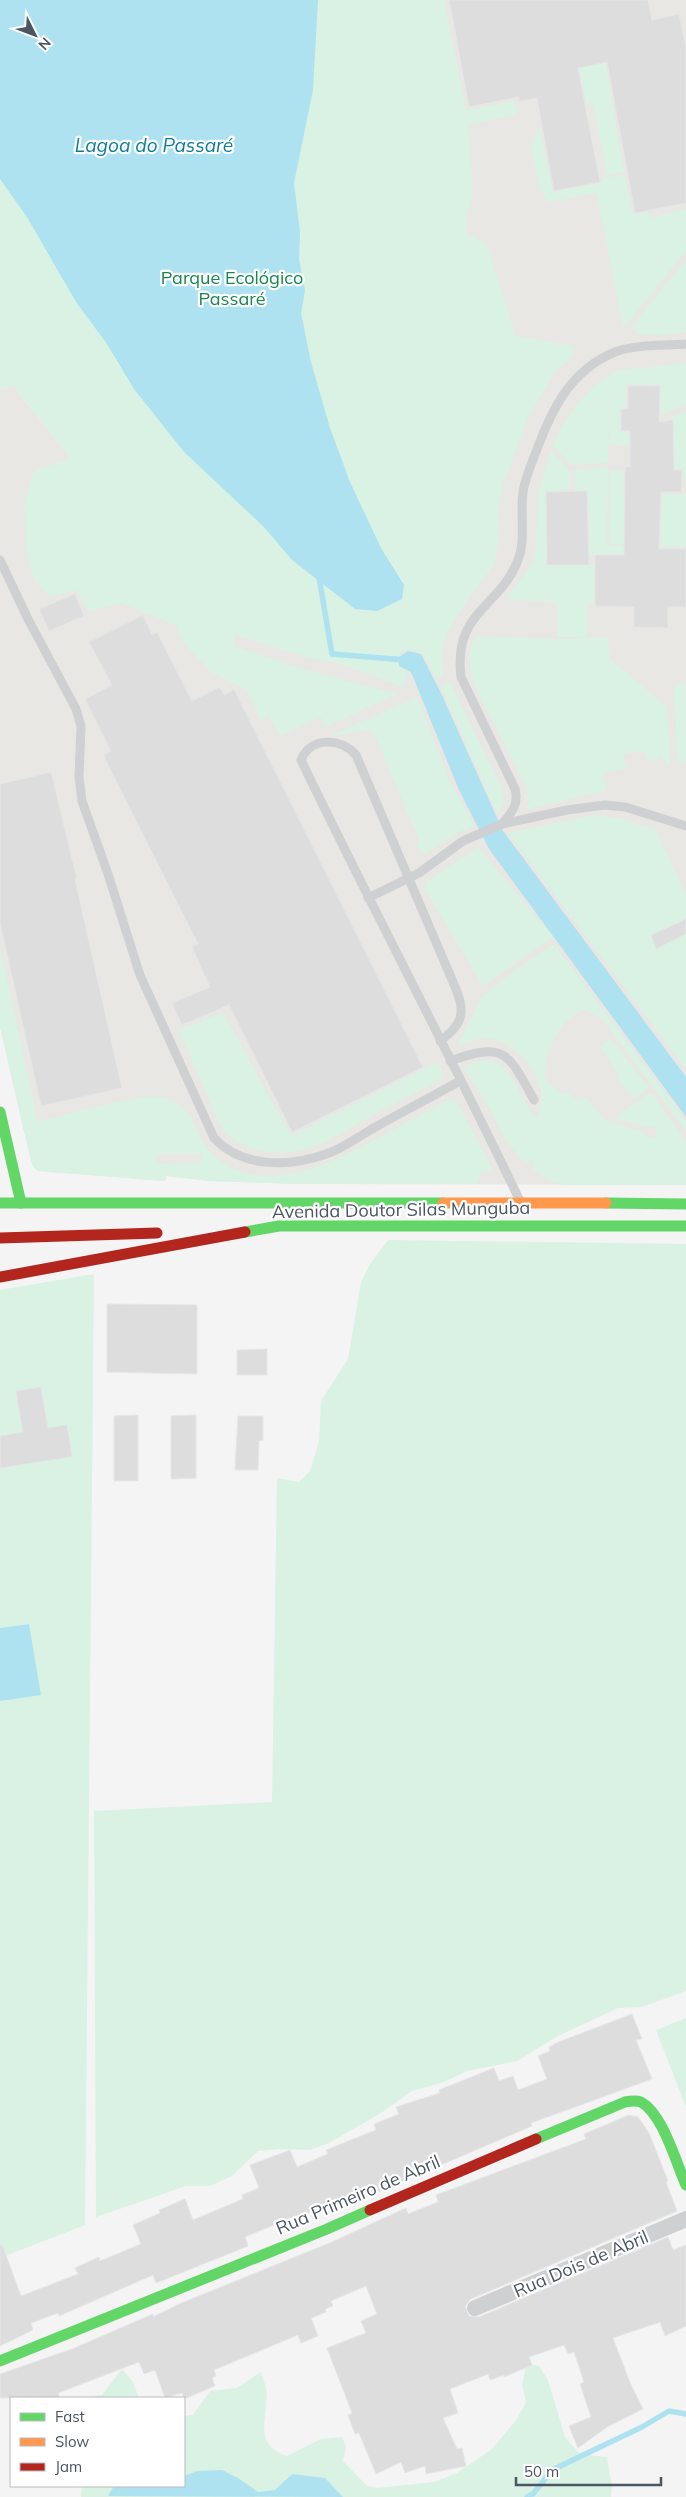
<svg xmlns="http://www.w3.org/2000/svg" width="686" height="2497" font-family="Mulish,sans-serif">
	<style>
		.commercial { fill: #e8e7e3 }
		.green { fill: #d9f2e3; fill-rule: evenodd }
		.water { fill: #aee2f0 }
		.lines { fill: none; stroke-linecap: round; stroke-linejoin: round }
		.stream { stroke: #aee2f0; stroke-width: 5.5 }
		.building { fill: #ddddde; stroke: #e5e6e7 }
		.lane { stroke: #ced0d2; stroke-width: 9 }
		.street { stroke: #ced0d2; stroke-width: 16 }
		.fast { stroke: #63d668; stroke-width: 11 }
		.slow { stroke: #ff974d; stroke-width: 11 }
		.jam { stroke: #b3261e; stroke-width: 11 }
		.labels { text-anchor: middle; stroke-width: 4.5; stroke-linejoin: round; paint-order: stroke }
		.park-label { font-size: 18px; fill: #17864f; stroke: #fff }
		.street-label { font-size: 18px; fill: #4a5661; stroke: #fff }
		.water-label { font-size: 19px; font-style: italic; fill: #0c7c9b; stroke: #fff }
	</style>
	<rect width="100%" height="100%" fill="#f4f4f4"/>
	<!-- commercial -->
	<polygon class="commercial" points="428,0 686,0 686,1185 297,1184 210,1181 166,1176 165,1181 38,1171 33,1166 30,1157 0,1027 0,389 13,386 109,505 462,242"/>
	<!-- green -->
	<g class="green">
		<path d="M0,0h444l22,110 48,-9 3,7v6l-49,11 5,68 -6,22v19l19,9 30,93 57,10 -1,11 -18,16 -25,43 -27,71 -4,27 2,21 -6,29c-14,21 -47,59 -51,82 -2,9 0,21 0,31l-6,2 -14,-25 -15,-4 -8,3 -3,6 1,6 11,9 -7,13 -64,-24 -33,-6 -71,-23v12l61,21 102,27 -72,33 -4,-10 -41,19 -12,-20 -7,4 -14,-30 -35,-17 -29,-31 -8,-17 -53,-22 -33,8 -13,-21 -25,7 -17,-17 -8,-32 -2,-45 10,-32 37,-13 -58,-72 -13,3z"/>
		<polygon points="575,46 603,49 624,172 607,175 593,103 586,104"/>
		<path d="M540,129l13,63 48,-9 1,-5 23,-3 8,40 15,-3 4,6 34,-9v42l-63,78 -26,-136 -48,9c-11,-8 -15,-42 -18,-56l1,-7z"/>
		<path d="M686,260v72c-12,1 -47,8 -54,-3l6,-11z"/>
		<path d="M686,363v41l-25,11 -1,-30 -34,-1v23l-7,1 2,23h8l1,9h16l-15,5h-22v-61l-1,79 -37,2 -18,-19c12,-29 35,-60 63,-75z"/>
		<polygon points="686,411 686,479 682,480 682,469 675,469 671,417"/>
		<polygon points="551,450 570,472 570,490 546,492 546,565 594,565 595,602 587,603 587,637 557,637 557,603 506,599 532,564 535,552 539,491"/>
		<polygon points="608,467 607,545 629,545 636,540 616,564 615,554 589,555 588,491 575,490 575,470"/>
		<polygon points="610,470 622,470 624,476 624,540 628,544 609,544"/>
		<polygon points="662,494 686,494 686,547 661,547"/>
		<polygon points="476,636 555,639 607,637 610,659 667,707 671,764 666,764 662,755 653,761 646,759 643,751 623,754 626,768 602,774 606,787 604,791 527,809 529,800 527,787 480,696 471,673 469,652"/>
		<polygon points="450,682 502,789 504,802 498,815 440,686"/>
		<polygon points="686,683 686,760 678,763 674,685"/>
		<polygon points="417,697 452,787 475,826 459,832 425,854 417,848 419,840 375,735 367,730 328,737"/>
		<polygon points="594,815 622,819 656,830 686,895 686,1069 508,833"/>
		<polygon points="478,847 553,937 483,986 425,889 426,882"/>
		<path d="M554,944l132,177v10l-83,-111 -17,-10c-19,3 -33,27 -38,44 -3,7 -2,16 -3,24l16,17 6,-3 10,8 8,-3 21,24 40,12v3l9,3 2,-11 -9,-2 -1,2 -32,-10 36,-26 35,50v43h-122l-18,-7 -13,-8v-9l-8,1c-20,-17 -28,-41 -41,-63 -6,-11 -15,-19 -18,-31l7,-6c45,-10 41,38 65,56 1,-8 3,-16 3,-24 -2,-26 -28,-53 -54,-56 -10,-1 -21,5 -30,9l25,-50 33,-27z"/>
		<path d="M0,948l38,174c28,-6 102,-30 126,-24 35,9 28,39 50,58 51,43 117,7 166,-19 22,-12 44,-24 66,-36l8,-1 5,6 34,65 -11,1 -6,12h-179l-87,-3 -44,-5 -1,5 -127,-10 -5,-5 -3,-9 -30,-130zM156,1154h45v9l-44,1z"/>
		<path d="M223,1013l68,123 146,-74 8,15c-26,14 -52,27 -77,41 -21,12 -42,26 -66,32 -29,7 -65,1 -82,-25l-41,-95z"/>
		<polygon points="610,1038 649,1088 634,1099 617,1078 619,1074 600,1047"/>
		<polygon points="388,1240 686,1244 686,1991 642,2007 618,2008 558,2036 517,2061 467,2071 444,2082 412,2091 381,2113 329,2143 310,2150 280,2149 258,2151 232,2176 210,2186 186,2186 96,2217 94,1811 272,1802 277,1478 299,1482 310,1471 319,1442 321,1401 348,1359 361,1282 370,1264"/>
		<polygon points="94,1274 85,2225 0,2258 0,1290"/>
		<polygon points="686,2018 686,2107 656,2030"/>
		<path d="M526,2364l13,2 9,14 17,57 13,15 9,3 20,2 5,29 -1,11h-530l1,-11h102v-70l9,-1 17,-24 27,-3 24,-16c1,5 4,11 5,16 4,29 -16,55 21,68l34,-17 21,-2 4,10 -3,14 24,25 10,2 57,-6 23,-9 35,-24 25,-30 9,-17 -4,-16z"/>
		<polygon points="122,2369 133,2382 139,2398 79,2398 102,2395"/>
	</g>
	<!-- water -->
	<g class="water">
		<polygon points="0,0 318,0 313,90 294,183 300,232 299,259 305,290 301,313 311,362 330,428 350,482 381,548 404,585 402,599 377,611 355,609 292,560 263,526 184,452 134,389 107,344 76,302 27,217 0,179"/>
		<polygon points="408,651 421,654 441,693 503,831 686,1077 686,1117 489,849 459,790 411,672 399,666 399,657"/>
		<polygon points="29,1624 41,1695 0,1701 0,1628"/>
		<polygon points="222,2470 238,2478 258,2492 275,2490 292,2474 325,2478 343,2497 108,2496 114,2486 184,2486 184,2476 197,2471"/>
	</g>
	<g class="lines">
		<!-- stream -->
		<g class="stream">
			<polyline points="319,577 332,654 406,660"/>
			<polyline points="527,2497 533,2494 552,2470 642,2427 669,2411 686,2414"/>
		</g>
	</g>
	<!-- building -->
	<g class="building">
		<polygon points="449,0 648,0 652,20 679,14 686,48 686,203 635,213 607,62 578,68 600,182 554,191 537,98 519,101 519,97 469,107"/>
		<polygon points="628,386 660,386 659,422 673,420 674,470 682,470 681,492 661,492 659,549 686,549 686,607 668,607 668,628 634,627 634,607 595,606 595,555 624,555 625,467 630,467 630,431 621,431 621,409 628,409"/>
		<polygon points="587,491 589,565 547,565 546,492"/>
		<polygon points="75,594 84,616 49,631 39,609"/>
		<polygon points="143,615 152,635 157,632 192,701 220,687 224,695 234,689 423,1067 292,1132 229,1005 182,1025 172,1003 210,987 192,947 198,944 103,755 111,751 85,699 112,685 89,642"/>
		<polygon points="51,772 77,879 75,879 122,1088 41,1106 0,923 0,784"/>
		<polygon points="686,919 686,934 656,949 651,935"/>
		<polygon points="107,1304 197,1305 197,1374 107,1372"/>
		<polygon points="267,1349 267,1375 237,1375 237,1350"/>
		<polygon points="41,1387 48,1428 67,1425 72,1457 0,1468 0,1436 23,1432 16,1391"/>
		<polygon points="138,1415 138,1481 114,1481 114,1416"/>
		<polygon points="196,1415 196,1478 171,1479 171,1416"/>
		<polygon points="238,1416 263,1416 263,1440 259,1441 258,1470 235,1470"/>
		<polygon points="632,2014 642,2039 636,2040 652,2079 531,2123 532,2126 331,2212 328,2205 274,2225 245,2237 248,2246 171,2277 156,2283 153,2275 59,2316 58,2313 31,2323 33,2330 0,2346 0,2245 2,2244 21,2296 78,2274 75,2268 99,2257 100,2261 141,2244 133,2225 160,2213 159,2210 185,2199 193,2220 243,2199 242,2195 259,2188 250,2165 290,2150 297,2167 328,2154 326,2150 376,2130 374,2124 399,2114 396,2107 440,2093 439,2090 494,2068 499,2081 513,2076 518,2090 547,2079 538,2056 550,2051 549,2047 556,2043"/>
		<polygon points="629,2115 638,2117 649,2133 668,2181 666,2182 677,2211 471,2299 465,2306 469,2316 479,2317 668,2237 673,2250 686,2245 686,2326 665,2336 660,2322 613,2338 631,2385 643,2409 607,2427 578,2448 569,2426 591,2417 580,2384 584,2382 574,2352 568,2354 564,2345 529,2357 532,2365 504,2377 504,2375 490,2380 488,2374 450,2389 458,2413 443,2418 457,2449 462,2448 466,2466 426,2474 425,2466 405,2473 401,2462 376,2474 359,2433 355,2434 348,2415 352,2413 327,2348 366,2333 361,2321 377,2314 366,2286 331,2301 333,2306 325,2309 326,2312 311,2318 318,2336 301,2343 298,2335 214,2370 216,2376 212,2378 215,2386 184,2399 182,2393 165,2398 155,2370 144,2374 139,2362 58,2393 60,2398 0,2398 0,2374 72,2349 153,2314 153,2317 179,2304 332,2242 406,2208 408,2214 438,2202 436,2195 586,2139 584,2134"/>
	</g>
	<g class="lines">
		<!-- lane -->
		<g class="lane">
			<path d="M0,560l28,59 48,90 5,17 -2,51 3,24 26,73 32,101 74,163c29,31 77,29 115,15 17,-6 33,-19 50,-28 27,-15 54,-29 81,-44"/>
			<path d="M502,824c10,-12 17,-19 13,-35l-54,-112c-8,-66 38,-68 57,-117 8,-20 2,-47 5,-68 2,-14 8,-27 13,-40 15,-41 34,-82 79,-100 21,-8 49,-6 71,-8"/>
			<polyline points="368,898 419,873 463,841 502,824 567,810 605,805 625,807 686,826"/>
			<path d="M440,1041c22,-16 26,-27 16,-52l-100,-234c-15,-17 -45,-19 -55,5 71,148 148,292 218,439"/>
			<path d="M450,1061c56,-20 58,-8 84,39"/>
		</g>
		<!-- street -->
		<polyline class="street" points="475,2308 686,2219"/>
		<!-- fast -->
		<g class="fast">
			<polyline points="0,1112 21,1203"/>
			<polyline points="0,1203 443,1203"/>
			<polyline points="606,1203 686,1204"/>
			<polyline points="245,1232 279,1226 686,1226"/>
			<path d="M536,2139l89,-37c5,-1 11,-2 16,0 22,12 35,61 45,83"/>
			<polyline points="0,2361 327,2229 370,2210"/>
		</g>
		<!-- slow -->
		<polyline class="slow" points="443,1203 606,1203"/>
		<!-- jam -->
		<g class="jam">
			<polyline points="0,1238 157,1233"/>
			<polyline points="0,1277 245,1232"/>
			<polyline points="370,2210 536,2139"/>
		</g>
	</g>
	<g class="labels">
		<!-- park labels -->
		<g class="park-label">
			<text x="232" y="284">Parque Ecológico<tspan x="232" dy="21">Passaré</tspan></text>
		</g>
		<!-- street labels -->
		<g class="street-label">
			<text transform="translate(401 1210) rotate(-1)" y="6">Avenida Doutor Silas Munguba</text>
			<text transform="translate(358 2195) rotate(-23)" y="6">Rua Primeiro de Abril</text>
			<text transform="translate(581 2264) rotate(-23)" y="6">Rua Dois de Abril</text>
		</g>
		<!-- water labels -->
		<g class="water-label">
			<text x="154" y="152">Lagoa do Passaré</text>
		</g>
	</g>
	<!-- legend -->
	<rect x="10" y="2397" width="175" height="90" fill="#ffffff" stroke="#b7bbc0"/>
	<rect x="20" y="2413" width="25" height="8" fill="#63d668" stroke="#b7bbc0"/>
	<text x="55" y="2422" font-size="15" fill="#4a5661">Fast</text>
	<rect x="20" y="2438" width="25" height="8" fill="#ff974d" stroke="#b7bbc0"/>
	<text x="55" y="2447" font-size="15" fill="#4a5661">Slow</text>
	<rect x="20" y="2463" width="25" height="8" fill="#b3261e" stroke="#b7bbc0"/>
	<text x="55" y="2472" font-size="15" fill="#4a5661">Jam</text>
	<!-- north arrow -->
	<g transform="translate(35 35) rotate(132)" stroke="#ffffff" stroke-width="4" paint-order="stroke">
	<path d="M0-4L9 19L0 12L-9 19Z" fill="#4a5661"/>
	<text y="-8" font-size="14" font-weight="bold" text-anchor="middle" fill="#4a5661">N</text>
	</g>
	<!-- scale -->
	<path d="M516 2477v8h145v-8" fill="none" stroke="#4a5661" stroke-width="2.5"/>
	<text x="524" y="2477" font-size="15" fill="#4a5661" stroke="#ffffff" stroke-width="4" paint-order="stroke">50 m</text>
</svg>
